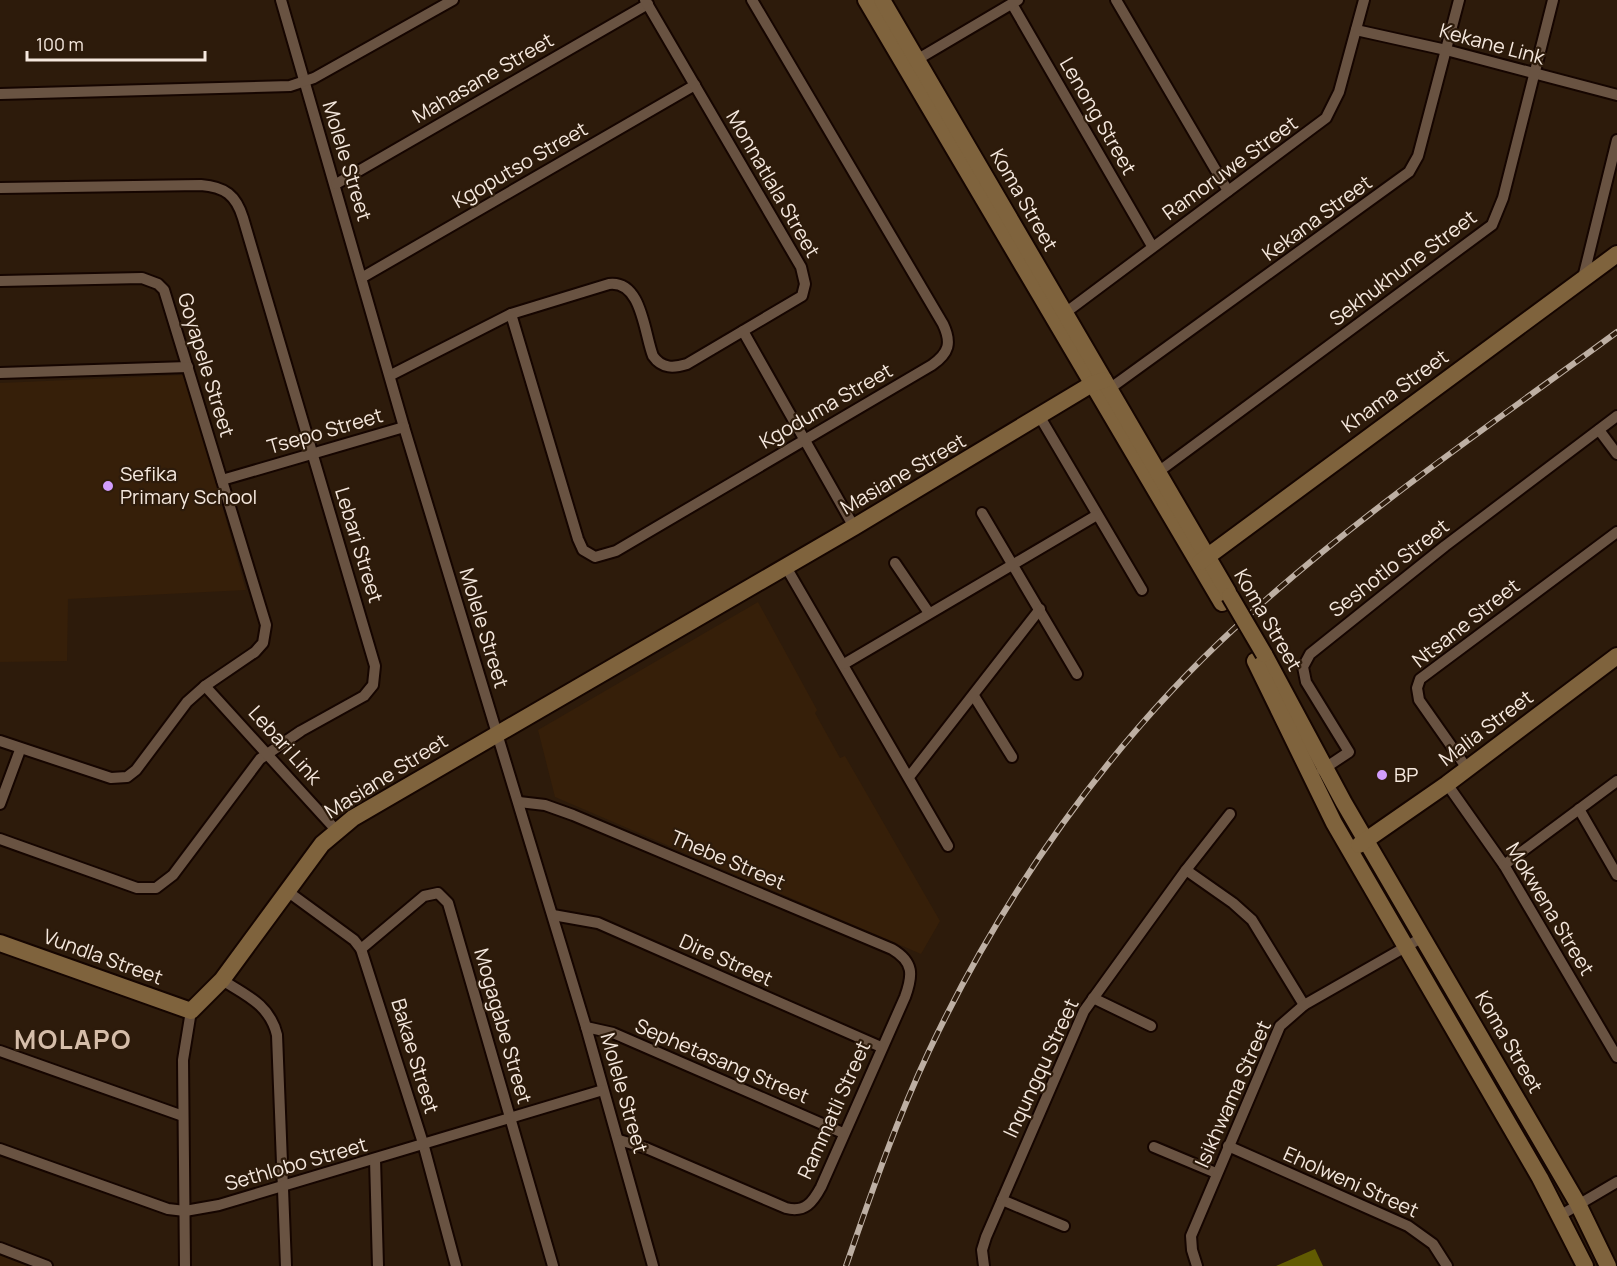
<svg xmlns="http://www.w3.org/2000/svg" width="1617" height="1266" font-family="Manrope,sans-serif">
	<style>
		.built { fill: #361f09 }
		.water { fill: #615b02 }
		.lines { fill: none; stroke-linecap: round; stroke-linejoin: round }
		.street-casing { stroke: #150500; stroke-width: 14 }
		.secondary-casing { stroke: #150500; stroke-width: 20 }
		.street { stroke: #695342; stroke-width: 10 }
		.secondary { stroke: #7f633d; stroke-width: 16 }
		.rail-casing { stroke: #bdafa3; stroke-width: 6 }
		.rail { stroke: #2d1b0b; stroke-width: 4; stroke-dasharray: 11; stroke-linecap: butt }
		.secondary-bridge-casing { stroke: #150500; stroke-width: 20; stroke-linecap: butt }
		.secondary-bridge { stroke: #7f633d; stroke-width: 16 }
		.poi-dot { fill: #d29dfd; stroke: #2d1b0b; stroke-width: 2 }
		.labels { text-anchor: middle; stroke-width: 4.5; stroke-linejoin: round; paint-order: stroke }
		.street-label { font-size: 20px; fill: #f5e8de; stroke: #2d1b0b }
		.poi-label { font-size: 20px; fill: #f5e8de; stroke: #2d1b0b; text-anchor: start }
		.district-label { font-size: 26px; font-weight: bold; letter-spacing: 1.5px; fill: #d5bda9; stroke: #2d1b0b }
	</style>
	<rect width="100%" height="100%" fill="#2d1b0b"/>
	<!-- built -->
	<g class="built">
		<polygon points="185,375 246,590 68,599 67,661 0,662 0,383"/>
		<polygon points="758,602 817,710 815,713 840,758 845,756 940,921 921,954 555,797 538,730"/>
		<polygon points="0,1254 33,1266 0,1266"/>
	</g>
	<!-- water -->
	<polygon class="water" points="1315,1249 1323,1266 1276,1266"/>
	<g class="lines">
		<!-- street casing -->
		<g class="street-casing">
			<g id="street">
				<polyline points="281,0 404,427 586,1027 653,1266"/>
				<polyline points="1116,0 1228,191"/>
				<polyline points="1012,4 1152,246"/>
				<polyline points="1356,30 1446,50 1617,95"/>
				<polyline points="913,62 1018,0"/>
				<polyline points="0,94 290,86 314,78 453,0"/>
				<polyline points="336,184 648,4"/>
				<path d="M0,188l201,-3c24,2 35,10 42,33l132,448 -2,19 -9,11 -63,35 -41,28 -87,116 -17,13h-19l-137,-49"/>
				<polyline points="363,277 695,85"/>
				<polyline points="1583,278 1617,140"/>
				<polyline points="0,281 142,278 158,284 164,290 266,625 263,643 255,652 205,686 187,702 136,770 127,777 111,778 0,741"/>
				<path d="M511,314l67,225 5,11 12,7 21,-6 316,-186c17,-12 20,-22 11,-41l-191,-324"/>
				<polyline points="1061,316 1326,118 1339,92 1364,0"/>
				<polyline points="743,331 854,527"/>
				<polyline points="0,373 188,367"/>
				<path d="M391,375l120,-61 98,-30c33,-4 35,49 44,72 9,13 21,12 34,8l115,-68 3,-12 -4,-17 -156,-267"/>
				<polyline points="1105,392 1409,172 1418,156 1459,0"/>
				<polyline points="1040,417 1142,590"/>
				<polyline points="1599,430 1617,454"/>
				<polyline points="1154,475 1492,225 1503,198 1553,0"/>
				<polyline points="222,480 404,427"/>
				<polyline points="982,513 1077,674"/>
				<polyline points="895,563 929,613"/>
				<polyline points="786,567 948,846"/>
				<polyline points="844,664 1097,515"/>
				<polyline points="205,686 336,830"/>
				<polyline points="974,696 1012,757"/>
				<polyline points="1466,767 1419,700 1417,688 1420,679 1617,532"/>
				<polyline points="1322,770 1349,752 1306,682 1303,667 1310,654 1445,546 1617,416"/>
				<polyline points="909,777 1040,609"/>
				<polyline points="1447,784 1504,865 1617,1057"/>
				<path d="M519,802l26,3 28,10 319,134c22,13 21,26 13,48l-84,190c-8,15 -16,26 -35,21l-140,-60 -27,-8"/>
				<polyline points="0,804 20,750"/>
				<polyline points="1579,809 1617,875"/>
				<polyline points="1504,865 1617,781"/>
				<polyline points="1186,870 1233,903 1252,920 1304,1005"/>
				<polyline points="287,891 354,940 361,949 423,1143 456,1266"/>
				<polyline points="553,915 598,923 881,1047"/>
				<polyline points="361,949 424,896 438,893 448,903 553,1266"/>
				<path d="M222,980c24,15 48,25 55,55l9,231"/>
				<polyline points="1093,998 1151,1026"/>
				<polyline points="586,1027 613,1033 843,1133"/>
				<polyline points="0,1051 183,1116"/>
				<polyline points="1228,1146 1408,1226 1433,1244 1447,1266"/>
				<polyline points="1154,1147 1216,1173"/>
				<polyline points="0,1149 168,1209 185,1211 219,1205 603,1090"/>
				<polyline points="375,1159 378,1266"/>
				<polyline points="1002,1200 1064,1226"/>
				<polyline points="1561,1215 1617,1182"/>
				<polyline points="0,1248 47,1266"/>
				<polyline points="185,1266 183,1060 191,1011"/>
				<polyline points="984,1266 982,1250 986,1237 1084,1011 1186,870 1230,814"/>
				<polyline points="1197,1266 1192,1250 1191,1236 1280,1026 1304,1005 1423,937"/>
			</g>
		</g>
		<!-- secondary casing -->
		<g class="secondary-casing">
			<g id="secondary">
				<polyline points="866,0 1222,603"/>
				<polyline points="882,0 1228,592"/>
				<polyline points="1200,562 1617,254"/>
				<polyline points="1264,654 1344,803 1578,1204 1608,1266"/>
				<polyline points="1255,661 1334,823 1540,1178 1585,1266"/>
				<polyline points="1359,845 1447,784 1617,656"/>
				<polyline points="0,943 191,1011 222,980 322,844 353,818 854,527 1092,384 1104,380"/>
			</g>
		</g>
		<!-- street -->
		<use href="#street" class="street"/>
		<!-- secondary -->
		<use href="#secondary" class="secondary"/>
		<!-- rail casing -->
		<g class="rail-casing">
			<path id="rail" d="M846,1266c25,-72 50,-145 83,-215 74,-157 180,-308 309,-426 117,-108 251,-199 379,-293"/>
		</g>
		<!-- rail -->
		<use href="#rail" class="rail"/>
		<!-- secondary-bridge casing -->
		<g class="secondary-bridge-casing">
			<polyline id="secondary-bridge" points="1230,596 1264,654"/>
		</g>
		<!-- secondary-bridge -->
		<use href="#secondary-bridge" class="secondary-bridge"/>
	</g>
	<!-- markers -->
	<g class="poi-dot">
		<circle cx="108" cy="486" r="6"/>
		<circle cx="1382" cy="775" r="6"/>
	</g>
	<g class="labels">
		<!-- street labels -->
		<g class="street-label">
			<text transform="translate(1492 44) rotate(15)" y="7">Kekane Link</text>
			<text transform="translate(483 78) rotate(-30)" y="7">Mahasane Street</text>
			<text transform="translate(1098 116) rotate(60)" y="7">Lenong Street</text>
			<text transform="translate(347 161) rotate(73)" y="7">Molele Street</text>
			<text transform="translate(520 165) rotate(-30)" y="7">Kgoputso Street</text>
			<text transform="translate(1230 168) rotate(-36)" y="7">Ramoruwe Street</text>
			<text transform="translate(773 184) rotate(60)" y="7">Monnatlala Street</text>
			<text transform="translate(1024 200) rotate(60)" y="7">Koma Street</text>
			<text transform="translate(1317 218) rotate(-36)" y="7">Kekana Street</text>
			<text transform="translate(1403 268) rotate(-37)" y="7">Sekhukhune Street</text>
			<text transform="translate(206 365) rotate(73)" y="7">Goyapele Street</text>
			<text transform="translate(1395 391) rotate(-36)" y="7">Khama Street</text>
			<text transform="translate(826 406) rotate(-30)" y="7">Kgoduma Street</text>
			<text transform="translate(325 431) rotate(-16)" y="7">Tsepo Street</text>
			<text transform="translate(903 474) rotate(-30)" y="7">Masiane Street</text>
			<text transform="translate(359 545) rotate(73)" y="7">Lebari Street</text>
			<text transform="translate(1389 568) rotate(-38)" y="7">Seshotlo Street</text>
			<text transform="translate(1268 620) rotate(60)" y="7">Koma Street</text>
			<text transform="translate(1466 623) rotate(-38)" y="7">Ntsane Street</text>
			<text transform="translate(484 628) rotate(73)" y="7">Molele Street</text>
			<text transform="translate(1486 728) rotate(-37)" y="7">Malia Street</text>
			<text transform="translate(285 745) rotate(48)" y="7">Lebari Link</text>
			<text transform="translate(386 776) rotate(-32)" y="7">Masiane Street</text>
			<text transform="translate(728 860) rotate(23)" y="7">Thebe Street</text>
			<text transform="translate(1550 909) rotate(59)" y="7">Mokwena Street</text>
			<text transform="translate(103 957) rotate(20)" y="7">Vundla Street</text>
			<text transform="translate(726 960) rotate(24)" y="7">Dire Street</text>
			<text transform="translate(503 1026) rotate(74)" y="7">Mogagabe Street</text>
			<text transform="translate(1509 1042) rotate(60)" y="7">Koma Street</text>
			<text transform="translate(415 1056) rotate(73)" y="7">Bakae Street</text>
			<text transform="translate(722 1061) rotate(23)" y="7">Sephetasang Street</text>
			<text transform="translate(1041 1068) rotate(-65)" y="7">Inqungqu Street</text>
			<text transform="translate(624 1093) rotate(74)" y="7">Molele Street</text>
			<text transform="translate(1233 1094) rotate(-66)" y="7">Isikhwama Street</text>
			<text transform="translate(834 1110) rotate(-66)" y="7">Rammatli Street</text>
			<text transform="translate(296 1164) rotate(-16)" y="7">Sethlobo Street</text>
			<text transform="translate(1351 1182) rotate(24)" y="7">Eholweni Street</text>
		</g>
		<!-- poi labels -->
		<g class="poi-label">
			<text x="120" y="481">Sefika<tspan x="120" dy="23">Primary School</tspan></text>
			<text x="1394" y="782">BP</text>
		</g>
		<!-- district labels -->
		<g class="district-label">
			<text x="73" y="1049">MOLAPO</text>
		</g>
	</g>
	<!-- scale -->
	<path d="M27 51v9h178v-9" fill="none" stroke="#f5e8de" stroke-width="3"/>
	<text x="36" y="51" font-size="18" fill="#f5e8de" stroke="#2d1b0b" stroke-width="4.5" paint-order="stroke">100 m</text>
</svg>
